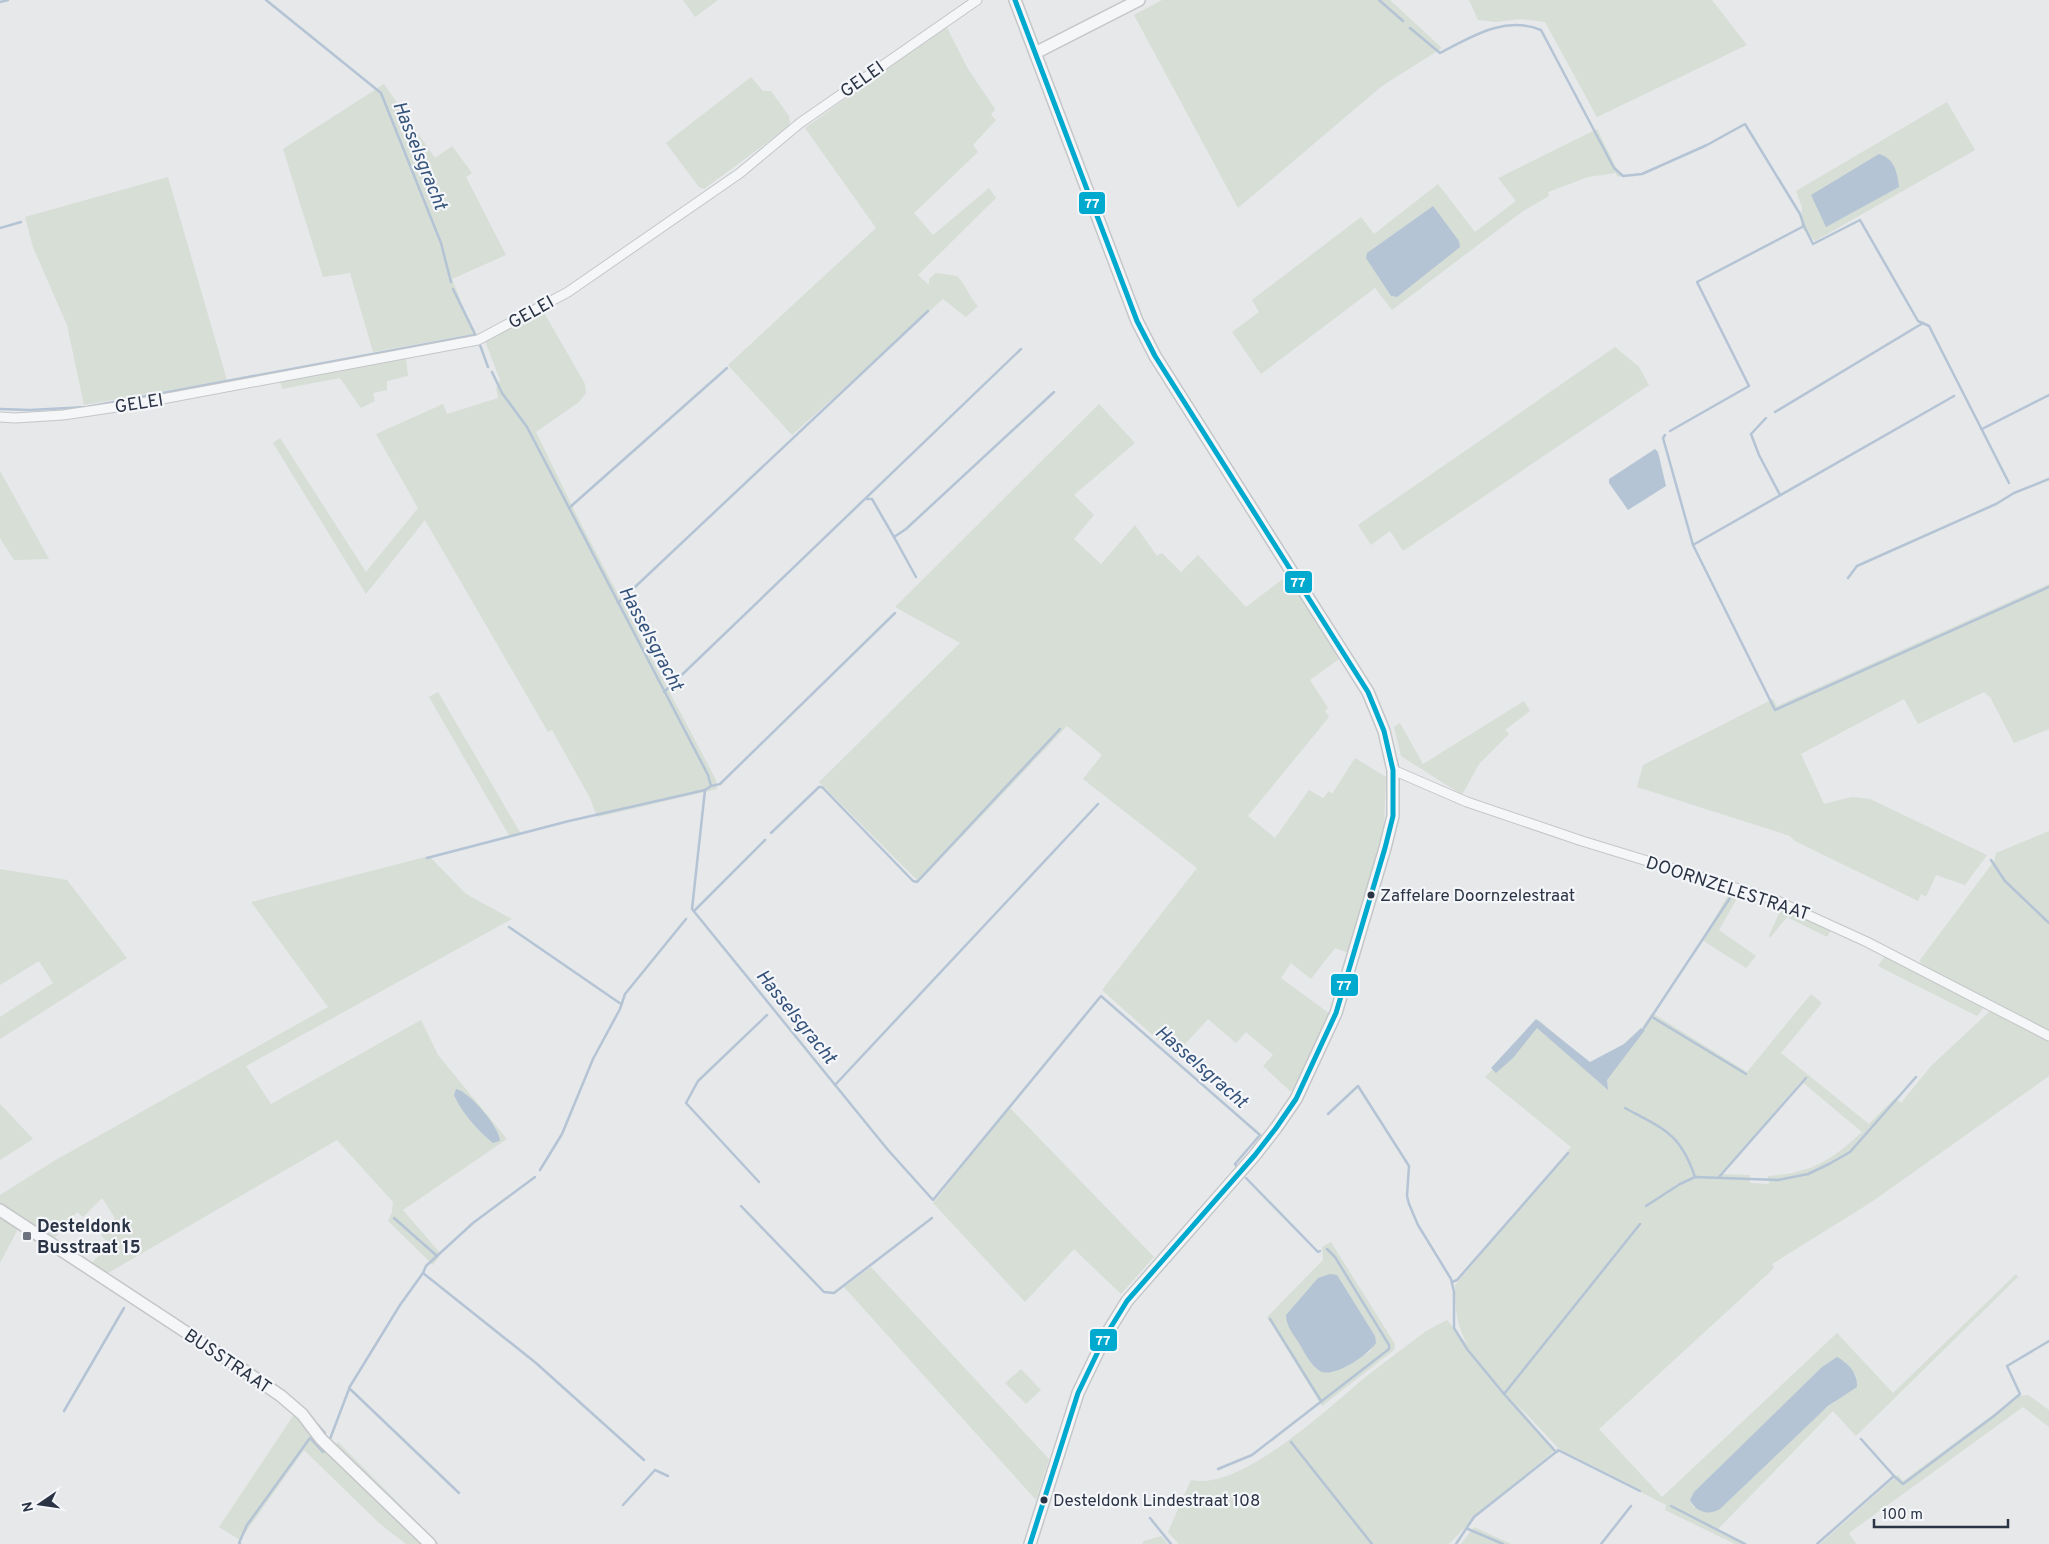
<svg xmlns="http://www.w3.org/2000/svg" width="2049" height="1544" font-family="Overpass,sans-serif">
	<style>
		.green { fill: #d6ded6; fill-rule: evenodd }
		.water { fill: #b4c4d5 }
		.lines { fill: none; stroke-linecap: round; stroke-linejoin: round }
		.stream { stroke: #b4c4d5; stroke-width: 2.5 }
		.minor-casing { stroke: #c4c6c8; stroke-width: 11 }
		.tertiary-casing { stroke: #c4c6c8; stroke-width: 14 }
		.minor { stroke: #f5f6f7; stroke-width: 9 }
		.tertiary { stroke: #f5f6f7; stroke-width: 11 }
		.bus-1-casing { stroke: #f4f6f9; stroke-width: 9 }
		.bus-1 { stroke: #00a9ce; stroke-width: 5 }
		.bus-dot { fill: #2b3445; stroke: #f4f6f9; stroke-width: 2 }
		.poi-dot { fill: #6c737f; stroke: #f4f6f9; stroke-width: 2 }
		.labels { text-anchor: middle; stroke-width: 4.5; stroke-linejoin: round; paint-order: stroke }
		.bus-label { font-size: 17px; fill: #2b3445; stroke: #f4f6f9; text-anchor: start }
		.street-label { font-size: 18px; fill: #2b3445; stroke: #f4f6f9 }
		.poi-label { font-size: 18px; font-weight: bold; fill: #2b3445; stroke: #f4f6f9; text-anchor: start }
		.water-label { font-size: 19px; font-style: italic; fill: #34527a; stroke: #f4f6f9 }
		.line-badge { stroke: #f4f6f9; stroke-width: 2 }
		.badge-label { font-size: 14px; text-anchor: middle; font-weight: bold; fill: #fff }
	</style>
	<rect width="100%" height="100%" fill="#e6e8ea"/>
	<!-- green -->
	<g class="green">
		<polygon points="683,0 718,0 695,17"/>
		<polygon points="1162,0 1390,0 1442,48 1382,86 1238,208 1134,15"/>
		<polygon points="1469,0 1712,0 1747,45 1597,117 1545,22 1521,19 1496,22 1478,20"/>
		<path d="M946,26l22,43 27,40 -4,6 5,5 -23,25 5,7 -64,61 19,22 56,-47 7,10 -78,77 11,10v-6l7,-6 21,3c9,9 12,21 21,30l-12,11 -23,-18 -151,136 -64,-70 148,-137 -71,-100z"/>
		<polygon points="751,77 763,91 771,91 789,116 790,122 788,127 704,189 699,187 666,143"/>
		<polygon points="384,84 435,158 452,146 472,173 466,177 506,255 452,279 474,334 373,352 350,273 323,277 283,149"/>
		<polygon points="1947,102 1975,150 1815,241 1801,227 1802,207 1796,191"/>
		<path d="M1597,129l24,48 -4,-1 -1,-3 -28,4 -40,15 1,4 -26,15 -131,99 -17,-22 -114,86 -29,-42 27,-20 -7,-12 109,-83 13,17 64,-50 37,48 41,-31 -18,-23zM1433,206l-36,91 -6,-1 -25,-39 8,-9z"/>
		<polygon points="168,177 227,380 84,405 67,325 33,247 25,217"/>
		<polygon points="543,311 585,384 586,393 579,402 536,432 581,524 716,780 717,789 597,817 590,798 552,730 548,732 425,520 366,594 273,443 280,438 366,572 418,508 376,434 443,404 447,414 498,398 496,388 500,380 485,341"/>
		<polygon points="1615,347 1639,367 1649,385 1403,551 1390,531 1371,545 1358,525"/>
		<polygon points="406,358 408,376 387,381 387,390 373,393 375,401 361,408 340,378 282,389 280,381"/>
		<polygon points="1099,404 1135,443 1074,495 1094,515 1074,539 1101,564 1135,525 1157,556 1162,553 1181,572 1198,555 1246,607 1288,575 1339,659 1310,680 1328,708 1325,711 1329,717 1248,816 1275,838 1309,790 1323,798 1329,791 1332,794 1355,758 1386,777 1384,827 1349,953 1335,948 1311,979 1291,963 1281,978 1330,1014 1304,1071 1291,1092 1263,1066 1273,1055 1246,1032 1236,1043 1208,1019 1175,1055 1102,990 1197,868 1083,779 1102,755 1067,726 919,882 819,782 960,643 895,607"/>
		<polygon points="0,471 49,559 14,560 0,538"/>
		<polygon points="2049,584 2049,729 2014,743 1990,697 1984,692 1918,724 1904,699 1801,754 1824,804 1852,797 1870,799 1987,855 1965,885 1936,875 1926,897 1921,894 1918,901 1795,841 1790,836 1637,787 1643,765 1773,699 1777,706"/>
		<polygon points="438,692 521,834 510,837 429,697"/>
		<polygon points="1524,701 1530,711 1505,730 1509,734 1479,764 1462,795 1401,756 1394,727 1400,723 1423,764"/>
		<polygon points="2049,831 2049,1032 1921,965 1920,960 1994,861 1996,853"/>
		<polygon points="429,856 466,894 512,919 246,1066 271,1104 421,1020 438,1055 507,1139 403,1210 441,1254 433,1265 388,1221 392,1212 393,1202 337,1140 108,1273 92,1263 109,1244 101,1235 104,1225 115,1218 102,1198 83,1217 77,1212 54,1239 0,1204 0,1195 54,1161 328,1007 251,902"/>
		<polygon points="0,869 67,880 127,958 0,1039 0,1017 53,983 39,961 0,985"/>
		<polygon points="1730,892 1739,895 1719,930 1756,956 1746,968 1702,940"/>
		<polygon points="1782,907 1831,930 1827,937 1787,917 1770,938 1769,935"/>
		<polygon points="1885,956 1984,1007 1977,1016 1878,966"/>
		<path d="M1811,994l11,9 -41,50 88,71 26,-26 6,5 30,-37 60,-56 58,32v34l-179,127 -98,61 2,3 -3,4 -172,158 63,68 175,-164 56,60 123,-119 2,3 -162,159 -23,-25 -115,118 30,15h-13l-70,-34 1,-5 -104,-53 -46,-49 38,48 -74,61 -31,32h-270l-11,-12 23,-52c51,11 138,-73 177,-105 19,-15 39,-29 58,-44l21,-11 21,25c-12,-19 -13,-38 -13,-60l116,-138 -86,-70 54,-57 52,45 42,-23 19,-29 95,59zM1801,1081l61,51c-31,29 -51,41 -94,44l1,8 -19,-1v-8l-28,-1zM1844,1361l13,16 -20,23 -143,108 -4,-8z"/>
		<polygon points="0,1104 33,1139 0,1160"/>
		<polygon points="1009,1107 1154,1257 1121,1294 1074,1249 1025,1302 933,1203"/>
		<polygon points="0,1215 19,1227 0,1263"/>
		<path d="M1331,1242l64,102 -1,6 -72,56 -55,-89 56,-57 -1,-13zM1369,1327l6,9 -4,15 -39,22z"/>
		<polygon points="871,1267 1049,1459 1036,1500 844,1287"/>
		<polygon points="1021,1369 1041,1390 1026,1404 1005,1383"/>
		<polygon points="2028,1395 2049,1410 2049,1427 2023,1407 1849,1533 1856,1544 1820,1544 1898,1475 1903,1481 2018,1396"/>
		<polygon points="295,1413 329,1454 338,1442 439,1544 406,1544 379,1523 304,1450 240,1540 219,1527"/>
		<polygon points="1474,1527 1511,1544 1461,1544"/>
		<polygon points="1161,1536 1168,1544 1142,1544 1144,1541"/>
	</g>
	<!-- water -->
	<g class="water">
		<path d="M1879,154c16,5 18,18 20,33l-73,40 -15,-32z"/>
		<polygon points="1433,206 1459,241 1460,247 1397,297 1391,296 1366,258 1367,253"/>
		<polygon points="1655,449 1658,452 1666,486 1628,510 1609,483 1609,479"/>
		<polygon points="1536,1019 1590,1062 1624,1044 1641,1028 1645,1030 1607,1080 1608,1090 1537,1028 1513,1058 1496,1073 1491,1068"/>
		<path d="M456,1089c13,2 44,39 44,52l-7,2c-15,-12 -31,-30 -39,-48z"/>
		<path d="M1330,1274l7,1 38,61 1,7c-8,12 -43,36 -56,28 -9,-5 -16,-19 -21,-28 -6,-9 -13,-17 -13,-28l32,-37z"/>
		<path d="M1837,1357c11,6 21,16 20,30l-29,19 -108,103c-12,7 -24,3 -30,-9l4,-8 128,-125z"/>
	</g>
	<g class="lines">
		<!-- stream -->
		<g class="stream">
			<polyline points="266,0 381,93 441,243 451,282"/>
			<polyline points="1379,0 1403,21"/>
			<polyline points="0,2 8,0"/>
			<path d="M1410,28l30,25c31,-16 65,-38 101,-23l73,138 9,8 19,-2 65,-29 38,-21 55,90 4,12 -107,56 52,104 -79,45"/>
			<polyline points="1804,226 1813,244 1860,220 1918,321 1929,326 2009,483"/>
			<polyline points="0,228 21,222"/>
			<polyline points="453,289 475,334"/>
			<polyline points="480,345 488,367"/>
			<polyline points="492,372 502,393 527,427 708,775 711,786 705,790 692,909 888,1150 933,1200 1101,996 1260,1135 1235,1164 1237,1167"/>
			<polyline points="0,409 30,410 87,407 475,335"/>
			<polyline points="1775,412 1923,323"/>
			<polyline points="1766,418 1751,434 1759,455 1780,495"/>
			<polyline points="1982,429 2049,395"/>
			<polyline points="1665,435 1663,438 1693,545 1775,710 2049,587"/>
			<polyline points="867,499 872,499 894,537 906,529 1054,392"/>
			<polyline points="569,508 727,368"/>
			<polyline points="894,537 916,577"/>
			<polyline points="1693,545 1954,396"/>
			<polyline points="1848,578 1857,566 1996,504 2014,493 2049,479"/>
			<polyline points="618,603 928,311"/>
			<polyline points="664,692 1021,349"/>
			<polyline points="711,786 720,784 895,613"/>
			<polyline points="771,833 819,787 822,787 913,881 917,882 1060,729"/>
			<polyline points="427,858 569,821 705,790"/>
			<polyline points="1991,860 2005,881 2049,923"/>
			<polyline points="694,911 765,840"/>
			<polyline points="509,927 621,1004"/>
			<polyline points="1652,1017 1746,1074"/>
			<polyline points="1644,1028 1730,898"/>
			<polyline points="835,1085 1098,804"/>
			<path d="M1625,1108c39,21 55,25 70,69"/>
			<polyline points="1328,1114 1358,1086 1409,1166 1407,1196 1409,1204 1418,1225 1451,1279 1454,1292 1454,1328 1467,1349 1504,1394 1556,1452 1474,1517 1456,1544"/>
			<polyline points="540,1170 562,1134 593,1059 620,1009 625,994 686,919"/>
			<polyline points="535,1177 473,1223 426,1266 423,1273 536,1363 644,1460"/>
			<polyline points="1719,1177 1806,1078"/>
			<polyline points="1246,1178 1318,1252 1320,1251"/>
			<polyline points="759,1182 686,1103 698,1081 767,1015"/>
			<polyline points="741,1206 824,1292 834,1293 932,1218"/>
			<polyline points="1646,1206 1680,1184 1695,1177 1778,1180 1808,1174 1829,1164 1850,1152 1916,1077"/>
			<polyline points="394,1218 437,1256"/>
			<polyline points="423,1273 400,1305 349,1388 459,1493"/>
			<polyline points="1452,1282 1457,1280 1568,1153"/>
			<polyline points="1270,1319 1321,1401"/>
			<polyline points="1504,1394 1640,1224"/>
			<polyline points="64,1411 124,1308"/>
			<polyline points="317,1424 325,1433"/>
			<polyline points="330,1439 349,1389"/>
			<polyline points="1291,1442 1372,1544"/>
			<polyline points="1557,1452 1558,1450 1640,1491"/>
			<polyline points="1218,1469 1252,1455 1389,1349 1389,1345 1335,1257 1327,1249"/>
			<polyline points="1894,1476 1903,1484 1994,1416 2020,1394 2007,1366 2049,1341"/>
			<polyline points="623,1505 655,1470 668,1476"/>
			<polyline points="1671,1506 1745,1544"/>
			<polyline points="1150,1518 1171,1544"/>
			<polyline points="1468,1529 1503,1544"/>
			<polyline points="240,1544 239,1543 247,1525 310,1438 323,1452"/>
			<polyline points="1601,1544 1631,1506"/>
			<polyline points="1817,1544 1894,1476 1861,1439"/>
		</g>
		<!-- minor casing -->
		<g class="minor-casing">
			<g id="minor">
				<polyline points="0,417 15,418 63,415 130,405 478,340 568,292 740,173 800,123 977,0"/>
				<polyline points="1393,770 1467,802 1582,841 1775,900 1867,942 2049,1036"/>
			</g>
		</g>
		<!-- tertiary casing -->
		<g class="tertiary-casing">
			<g id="tertiary">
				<polyline points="1015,0 1137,321 1155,356 1368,692 1384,731 1393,770 1393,816 1385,848 1336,1013 1296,1099 1276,1128 1255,1155 1127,1301 1106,1335 1078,1393 1030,1544"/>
				<polyline points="1037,52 1139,0"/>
				<polyline points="0,1210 239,1367 281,1396 302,1414 321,1439 430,1544"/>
			</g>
		</g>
		<!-- minor -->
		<use href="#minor" class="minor"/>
		<!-- tertiary -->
		<use href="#tertiary" class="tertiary"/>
		<!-- bus-1 casing -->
		<g class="bus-1-casing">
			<polyline id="bus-1" points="1015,0 1137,321 1155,356 1368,692 1384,731 1393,770 1393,816 1385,848 1336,1013 1296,1099 1276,1128 1255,1155 1127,1301 1106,1335 1078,1393 1030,1544"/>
		</g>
		<!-- bus-1 -->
		<use href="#bus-1" class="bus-1"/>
	</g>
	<!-- markers -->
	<g class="bus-dot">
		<circle cx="1371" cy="895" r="4.5"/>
		<circle cx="1044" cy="1500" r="4.5"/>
	</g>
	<rect class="poi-dot" x="22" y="1231" width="10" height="10" rx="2.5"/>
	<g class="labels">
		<!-- bus labels -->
		<g class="bus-label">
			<text x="1380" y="901">Zaffelare Doornzelestraat</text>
			<text x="1053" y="1506">Desteldonk Lindestraat 108</text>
		</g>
		<!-- street labels -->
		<g class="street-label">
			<text transform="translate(862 79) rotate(-35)" y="6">GELEI</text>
			<text transform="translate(531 312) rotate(-29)" y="6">GELEI</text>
			<text transform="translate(139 403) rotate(-9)" y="6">GELEI</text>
			<text transform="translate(1728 888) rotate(18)" y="6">DOORNZELESTRAAT</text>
			<text transform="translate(228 1361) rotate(34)" y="6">BUSSTRAAT</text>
		</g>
		<!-- poi labels -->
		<g class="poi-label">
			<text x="37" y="1232">Desteldonk<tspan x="37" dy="21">Busstraat 15</tspan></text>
		</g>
		<!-- water labels -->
		<g class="water-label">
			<text transform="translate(421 155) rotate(68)" y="7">Hasselsgracht</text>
			<text transform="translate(652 638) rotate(62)" y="7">Hasselsgracht</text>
			<text transform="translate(797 1016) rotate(51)" y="7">Hasselsgracht</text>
			<text transform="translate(1202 1066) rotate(41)" y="7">Hasselsgracht</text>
		</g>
	</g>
	<g class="line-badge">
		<rect x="1078" y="191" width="28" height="24" rx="5" fill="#00a9ce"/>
		<rect x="1284" y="570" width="29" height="24" rx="5" fill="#00a9ce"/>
		<rect x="1330" y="973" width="29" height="24" rx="5" fill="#00a9ce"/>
		<rect x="1089" y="1328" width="29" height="24" rx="5" fill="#00a9ce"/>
	</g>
	<g class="badge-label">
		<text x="1092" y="208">77</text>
		<text x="1298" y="587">77</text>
		<text x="1344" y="990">77</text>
		<text x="1103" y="1345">77</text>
	</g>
	<!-- north arrow -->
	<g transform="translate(40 1504) rotate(257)" stroke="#f4f6f9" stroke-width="4" paint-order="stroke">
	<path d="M0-4L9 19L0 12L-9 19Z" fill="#2b3445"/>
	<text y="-8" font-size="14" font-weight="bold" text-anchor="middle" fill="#2b3445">N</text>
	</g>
	<!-- scale -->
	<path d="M1874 1519v8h134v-8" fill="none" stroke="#2b3445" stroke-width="2.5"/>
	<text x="1882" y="1519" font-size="15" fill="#2b3445" stroke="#f4f6f9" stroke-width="4" paint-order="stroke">100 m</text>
</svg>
